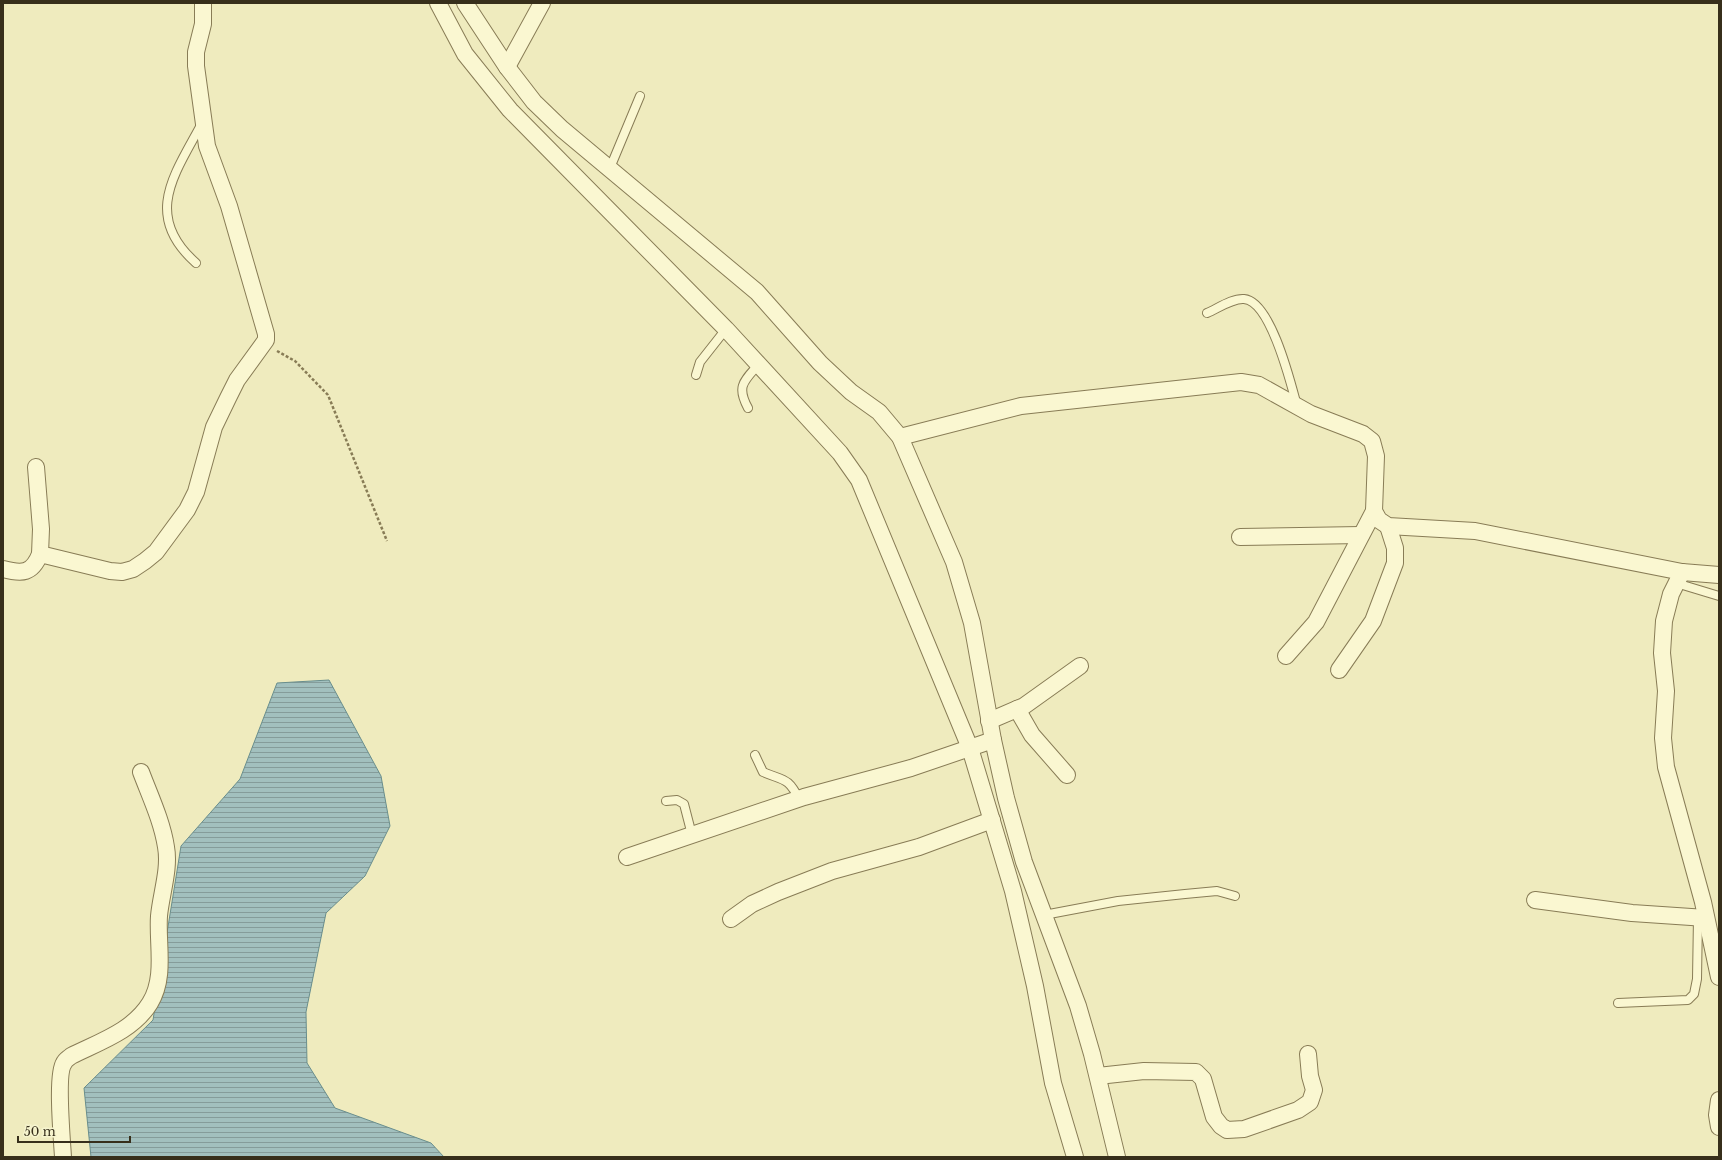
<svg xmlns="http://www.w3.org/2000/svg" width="1722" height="1160" font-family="'Libre Baskerville',serif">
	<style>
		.water { fill: url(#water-rules); stroke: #698e8d }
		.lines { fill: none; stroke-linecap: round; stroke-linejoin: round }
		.service-casing { stroke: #887c56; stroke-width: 10 }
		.minor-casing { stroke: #887c56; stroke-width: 18 }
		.path { stroke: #887c56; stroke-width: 2.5; stroke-dasharray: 3 2; stroke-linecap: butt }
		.service { stroke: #faf7d1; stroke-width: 8 }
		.minor { stroke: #faf7d1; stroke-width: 16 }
	</style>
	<defs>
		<pattern id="water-rules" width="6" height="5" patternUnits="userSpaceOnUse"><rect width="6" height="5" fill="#a2c0be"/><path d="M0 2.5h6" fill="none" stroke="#859c9a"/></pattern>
	</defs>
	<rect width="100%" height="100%" fill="#efebbe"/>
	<!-- water -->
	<polygon class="water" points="329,680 381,776 390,826 365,876 326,913 306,1012 307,1063 335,1108 431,1143 444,1157 91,1157 84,1088 153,1020 181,846 240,779 277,683"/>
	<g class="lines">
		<!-- service casing -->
		<g class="service-casing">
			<g id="service">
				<polyline points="610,168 640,96"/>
				<path d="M196,263c-54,-48 -21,-89 6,-140"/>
				<path d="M1207,313c10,-4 25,-15 37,-14 27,2 47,85 53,107"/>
				<polyline points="696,375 700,362 726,329"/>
				<path d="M748,408c-12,-22 -4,-27 11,-44"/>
				<polyline points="1676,583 1719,596"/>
				<path d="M755,755l8,17c21,9 25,5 36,27"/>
				<polyline points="666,801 677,800 684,804 692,835"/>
				<polyline points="1044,915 1118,901 1185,894 1217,891 1235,896"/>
				<polyline points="1618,1003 1688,1000 1694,994 1697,979 1698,917"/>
			</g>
		</g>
		<!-- minor casing -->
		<g class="minor-casing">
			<g id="minor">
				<polyline points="438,3 465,54 510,110 726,329 840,453 859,480 970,748 1013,891 1035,986 1053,1083 1075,1157"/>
				<polyline points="465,3 507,67 534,102 562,129 757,292 820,363 851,392 879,412 900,437 954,562 972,623 993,740 1006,798 1024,862 1078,1006 1092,1054 1117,1157"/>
				<polyline points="507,67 542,3"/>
				<polyline points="900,437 1021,406 1241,382 1259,385 1311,414 1363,434 1372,441 1376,456 1374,511 1379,520 1388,526 1475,531 1682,572 1719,575"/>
				<polyline points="36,467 41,529 40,554 110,571 122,572 133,569 145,561 156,552 187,510 196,492 214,427 228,398 237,380 266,340 266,334 229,206 207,146 196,66 196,52 203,24 203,3"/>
				<polyline points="1240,537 1361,535"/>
				<path d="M3,569c19,5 29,5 37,-15"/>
				<polyline points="1682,572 1671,594 1664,621 1662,653 1666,691 1663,738 1666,767 1703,902 1719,977"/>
				<polyline points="1286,656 1316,622 1374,511"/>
				<polyline points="1339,670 1373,621 1395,563 1395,548 1388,526"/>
				<polyline points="1017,709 1032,735 1067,775"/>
				<polyline points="989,721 1024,706 1080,666"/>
				<polyline points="627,857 804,797 911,768 993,740"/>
				<polyline points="1535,900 1632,913 1706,918"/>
				<polyline points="731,919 752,904 778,892 832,871 919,847 992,820"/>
				<polyline points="1098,1076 1144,1071 1196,1072 1203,1079 1214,1117 1221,1126 1227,1130 1244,1129 1298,1110 1310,1102 1314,1090 1310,1076 1308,1054"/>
				<polyline points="1719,1100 1717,1115 1719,1127"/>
				<path d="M63,1157c-1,-17 -7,-83 1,-94 1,-3 5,-5 7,-7 28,-14 62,-25 79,-53 16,-26 7,-59 9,-87 2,-22 11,-47 7,-69 -4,-26 -16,-51 -25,-75"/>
			</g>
		</g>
		<!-- path -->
		<polyline class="path" points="277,351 295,361 328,395 387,541"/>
		<!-- service -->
		<use href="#service" class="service"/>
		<!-- minor -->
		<use href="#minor" class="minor"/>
	</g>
	<!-- border -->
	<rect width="1722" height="1160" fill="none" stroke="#372f1b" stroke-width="8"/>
	<!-- scale -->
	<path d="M18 1136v6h112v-6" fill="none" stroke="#372f1b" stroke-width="2"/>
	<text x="24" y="1136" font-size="12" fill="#372f1b" stroke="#f6f4ce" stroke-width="3" paint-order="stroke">50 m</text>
</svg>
